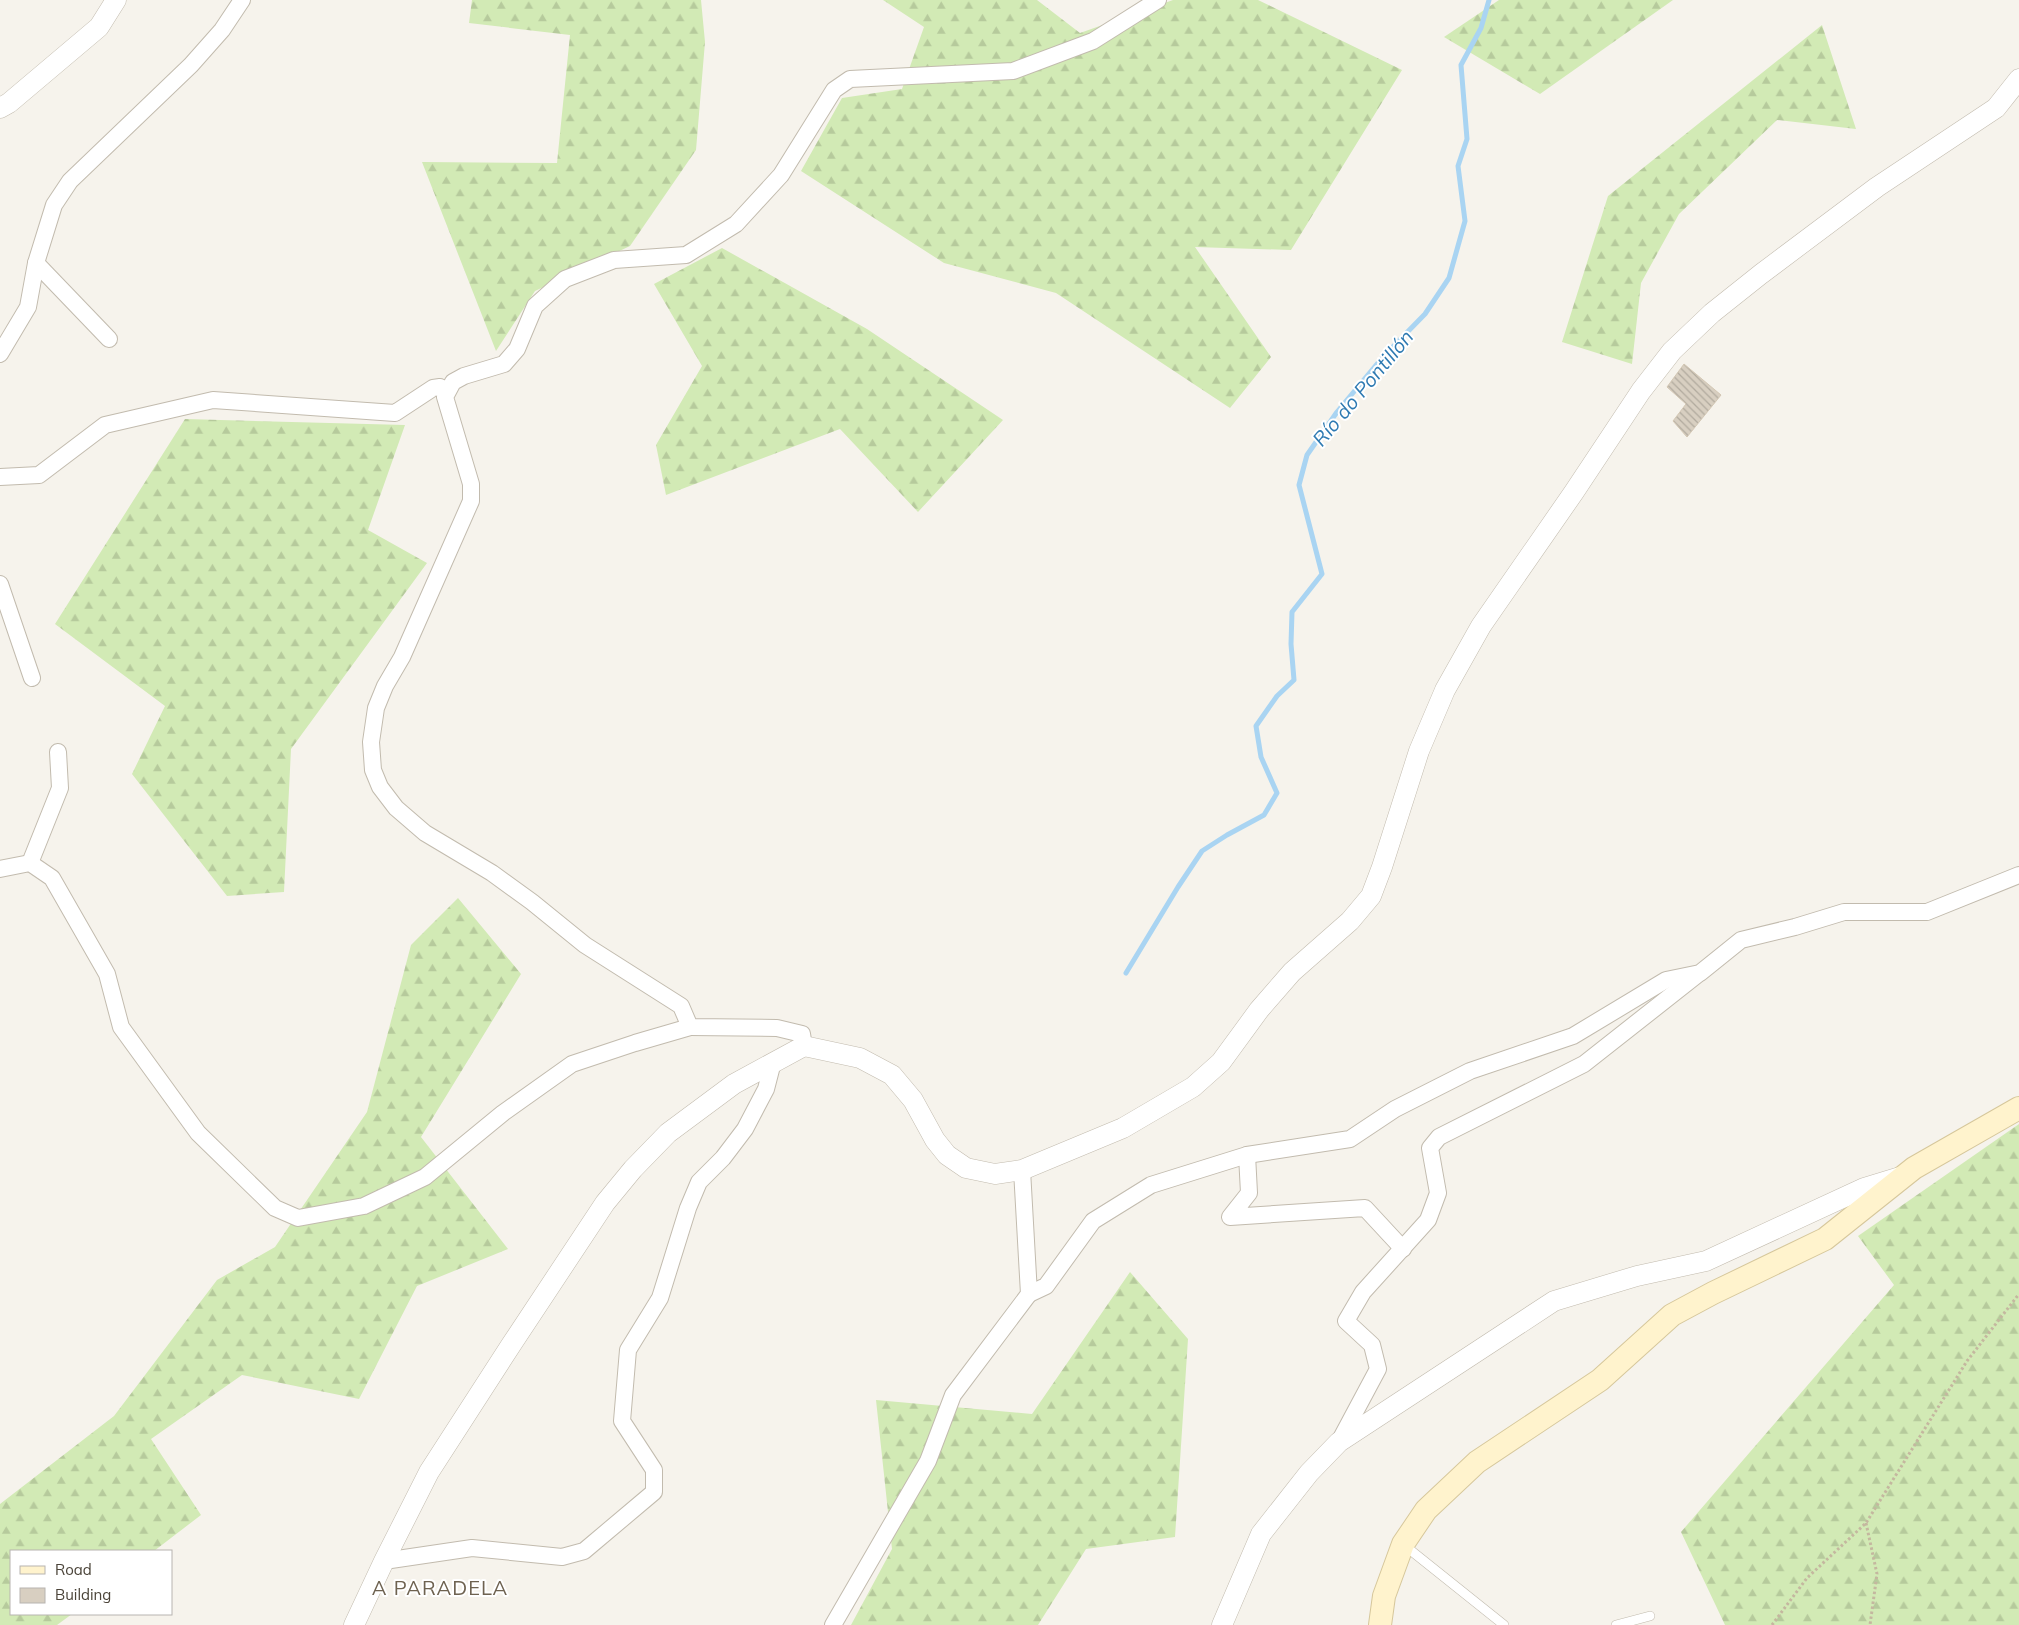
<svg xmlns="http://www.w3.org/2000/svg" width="2019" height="1625" font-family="Mulish,sans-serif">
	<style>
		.forest { fill: url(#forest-firs) }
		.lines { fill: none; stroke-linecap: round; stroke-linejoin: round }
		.stream { stroke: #a9d4f2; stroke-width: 5 }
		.building { fill: url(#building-back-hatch); stroke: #d3c7b4 }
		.service-casing { stroke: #c2bbae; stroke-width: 10 }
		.minor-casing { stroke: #c2bbae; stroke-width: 18 }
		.tertiary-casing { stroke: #c2bbae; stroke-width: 21 }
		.secondary-casing { stroke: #d6c79b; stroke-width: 24 }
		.path { stroke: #c4b79f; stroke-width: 3; stroke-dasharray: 2.5 2.5; stroke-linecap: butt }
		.service { stroke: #fff; stroke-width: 9 }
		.minor { stroke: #fff; stroke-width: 16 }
		.tertiary { stroke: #fff; stroke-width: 20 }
		.secondary { stroke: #fff3cd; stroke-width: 22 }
		.labels { text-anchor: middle; stroke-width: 4; stroke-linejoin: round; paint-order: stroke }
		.water-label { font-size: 20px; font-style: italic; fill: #2e7ab2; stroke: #fff }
		.neighbourhood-label { font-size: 20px; letter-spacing: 1px; fill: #6e6250; stroke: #fff }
	</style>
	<defs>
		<pattern id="forest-firs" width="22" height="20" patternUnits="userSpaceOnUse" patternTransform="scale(1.25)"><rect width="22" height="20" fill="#d2eab5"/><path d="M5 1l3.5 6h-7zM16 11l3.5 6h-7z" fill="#b6ca9c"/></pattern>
		<pattern id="building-back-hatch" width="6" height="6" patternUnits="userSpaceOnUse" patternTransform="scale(1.25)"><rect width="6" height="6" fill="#d8cfc1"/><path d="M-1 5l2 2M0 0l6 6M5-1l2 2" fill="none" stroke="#b1aa9e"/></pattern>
	</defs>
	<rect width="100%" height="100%" fill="#f6f3ec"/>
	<!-- forest -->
	<g class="forest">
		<polygon points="472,0 701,0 705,42 696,150 630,246 535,291 496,351 422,162 557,163 570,35 469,23"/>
		<polygon points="883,0 1037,0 1080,33 1173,0 1258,0 1402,70 1291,250 1195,247 1271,357 1230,408 1056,293 944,263 801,171 842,98 902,89 924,27"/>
		<polygon points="1499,0 1673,0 1540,94 1444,37"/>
		<polygon points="1822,25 1856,129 1777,120 1679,214 1641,283 1632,364 1562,342 1608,196"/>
		<polygon points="722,248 867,329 1003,420 918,512 840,429 666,495 656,445 702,366 654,284"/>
		<polygon points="185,419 405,425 368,530 427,563 291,749 284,892 227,896 132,774 165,706 55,624"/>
		<polygon points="458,898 521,974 421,1137 508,1249 417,1286 359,1399 242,1375 151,1439 201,1515 154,1551 11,1551 11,1614 72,1614 57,1625 0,1625 0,1504 114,1416 217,1280 275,1247 367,1112 411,945"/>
		<polygon points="2019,1124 2019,1625 1725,1625 1681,1532 1894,1285 1858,1236"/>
		<polygon points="1130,1272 1188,1339 1175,1537 1086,1549 1038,1625 851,1625 892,1549 876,1400 1032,1414"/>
	</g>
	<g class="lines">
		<!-- stream -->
		<polyline class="stream" points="1126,973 1178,887 1202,851 1227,835 1264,815 1277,793 1261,757 1256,726 1277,696 1294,680 1291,644 1292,612 1322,574 1299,485 1307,455 1337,412 1382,358 1425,314 1449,278 1465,221 1458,166 1467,139 1461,65 1481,28 1489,0"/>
	</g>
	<!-- building -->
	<polygon class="building" points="1684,364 1721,395 1687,437 1673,421 1686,404 1667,387"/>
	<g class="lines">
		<!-- service casing -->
		<g class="service-casing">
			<g id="service">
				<polyline points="1404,1545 1504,1625"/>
				<polyline points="1616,1625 1650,1616"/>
			</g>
		</g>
		<!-- minor casing -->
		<g class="minor-casing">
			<g id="minor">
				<polyline points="36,263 109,339"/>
				<polyline points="0,354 28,307 36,263 54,205 70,181 191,65 222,30 242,0"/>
				<polyline points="0,477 39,475 105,425 213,400 395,413 433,388 440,387 447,391"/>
				<polyline points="0,584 32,678"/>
				<polyline points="30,863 60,788 58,752"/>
				<polyline points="0,869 30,863 52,878 107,974 121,1027 198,1133 275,1208 298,1218 364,1206 425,1177 503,1113 572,1064 635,1043 690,1027"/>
				<polyline points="804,1046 802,1034 777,1028 690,1027 681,1006 585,945 532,902 492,873 425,833 396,808 380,787 373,770 371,742 376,708 385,686 402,657 471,501 471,484 445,397 453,382 464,376 504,364 517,349 535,306 565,279 614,260 686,255 736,224 781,175 834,90 850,79 1013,71 1093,41 1158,0"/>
				<polyline points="1247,1155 1249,1193 1230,1217 1365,1208 1403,1249"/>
				<polyline points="1029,1294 1046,1286 1093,1221 1151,1185 1247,1155 1350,1139 1395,1109 1470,1071 1573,1036 1666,980 1700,973 1741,940 1795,927 1844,912 1927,912 2019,875"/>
				<polyline points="1339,1442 1378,1369 1372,1345 1346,1321 1363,1292 1428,1220 1438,1193 1430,1148 1439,1137 1584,1064 1697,975"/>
				<polyline points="384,1561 472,1548 562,1557 584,1551 654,1492 654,1470 622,1421 628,1350 660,1298 688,1208 699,1182 723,1158 745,1129 766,1089 773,1062"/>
				<polyline points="833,1625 928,1461 953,1395 1029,1294 1022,1170"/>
			</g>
		</g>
		<!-- tertiary casing -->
		<g class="tertiary-casing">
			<g id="tertiary">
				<polyline points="0,108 9,103 99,27 116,0"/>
				<polyline points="354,1625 384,1561 429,1472 511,1345 605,1203 633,1169 668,1133 734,1084 804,1046 860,1058 892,1075 913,1100 935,1140 947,1155 966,1168 995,1174 1022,1170 1123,1128 1193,1087 1221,1062 1259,1010 1292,972 1350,921 1371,896 1382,867 1419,751 1445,690 1481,626 1574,492 1641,391 1672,351 1712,313 1761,274 1877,187 1996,108 2019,79"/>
				<polyline points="1222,1625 1261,1534 1309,1473 1339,1442 1554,1301 1637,1276 1706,1261 1864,1188 1900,1177"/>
			</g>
		</g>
		<!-- secondary casing -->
		<g class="secondary-casing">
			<polyline id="secondary" points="1380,1625 1384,1596 1403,1544 1426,1510 1477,1462 1600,1380 1672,1315 1713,1293 1825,1239 1914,1168 2019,1108"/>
		</g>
		<!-- path -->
		<g class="path">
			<polyline points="1866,1523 1877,1574 1870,1625"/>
			<polyline points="1772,1625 1807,1578 1866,1523 1967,1361 2019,1294"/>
		</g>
		<!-- service -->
		<use href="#service" class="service"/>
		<!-- minor -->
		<use href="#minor" class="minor"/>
		<!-- tertiary -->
		<use href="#tertiary" class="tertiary"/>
		<!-- secondary -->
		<use href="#secondary" class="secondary"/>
	</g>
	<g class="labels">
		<!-- water labels -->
		<g class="water-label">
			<text transform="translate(1363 388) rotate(-50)" y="7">Río do Pontillón</text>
		</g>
		<!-- neighbourhood labels -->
		<g class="neighbourhood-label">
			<text x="440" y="1595">A PARADELA</text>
		</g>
	</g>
	<!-- legend -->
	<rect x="10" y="1550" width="162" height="65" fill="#ffffff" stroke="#b7b4b0"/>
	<rect x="20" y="1566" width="25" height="8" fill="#fff3cd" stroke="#b7b4b0"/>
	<text x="55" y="1575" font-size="15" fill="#4b4439">Road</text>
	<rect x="20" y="1588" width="25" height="15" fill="#d8cfc1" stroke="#b7b4b0"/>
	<text x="55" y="1600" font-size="15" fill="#4b4439">Building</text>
</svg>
